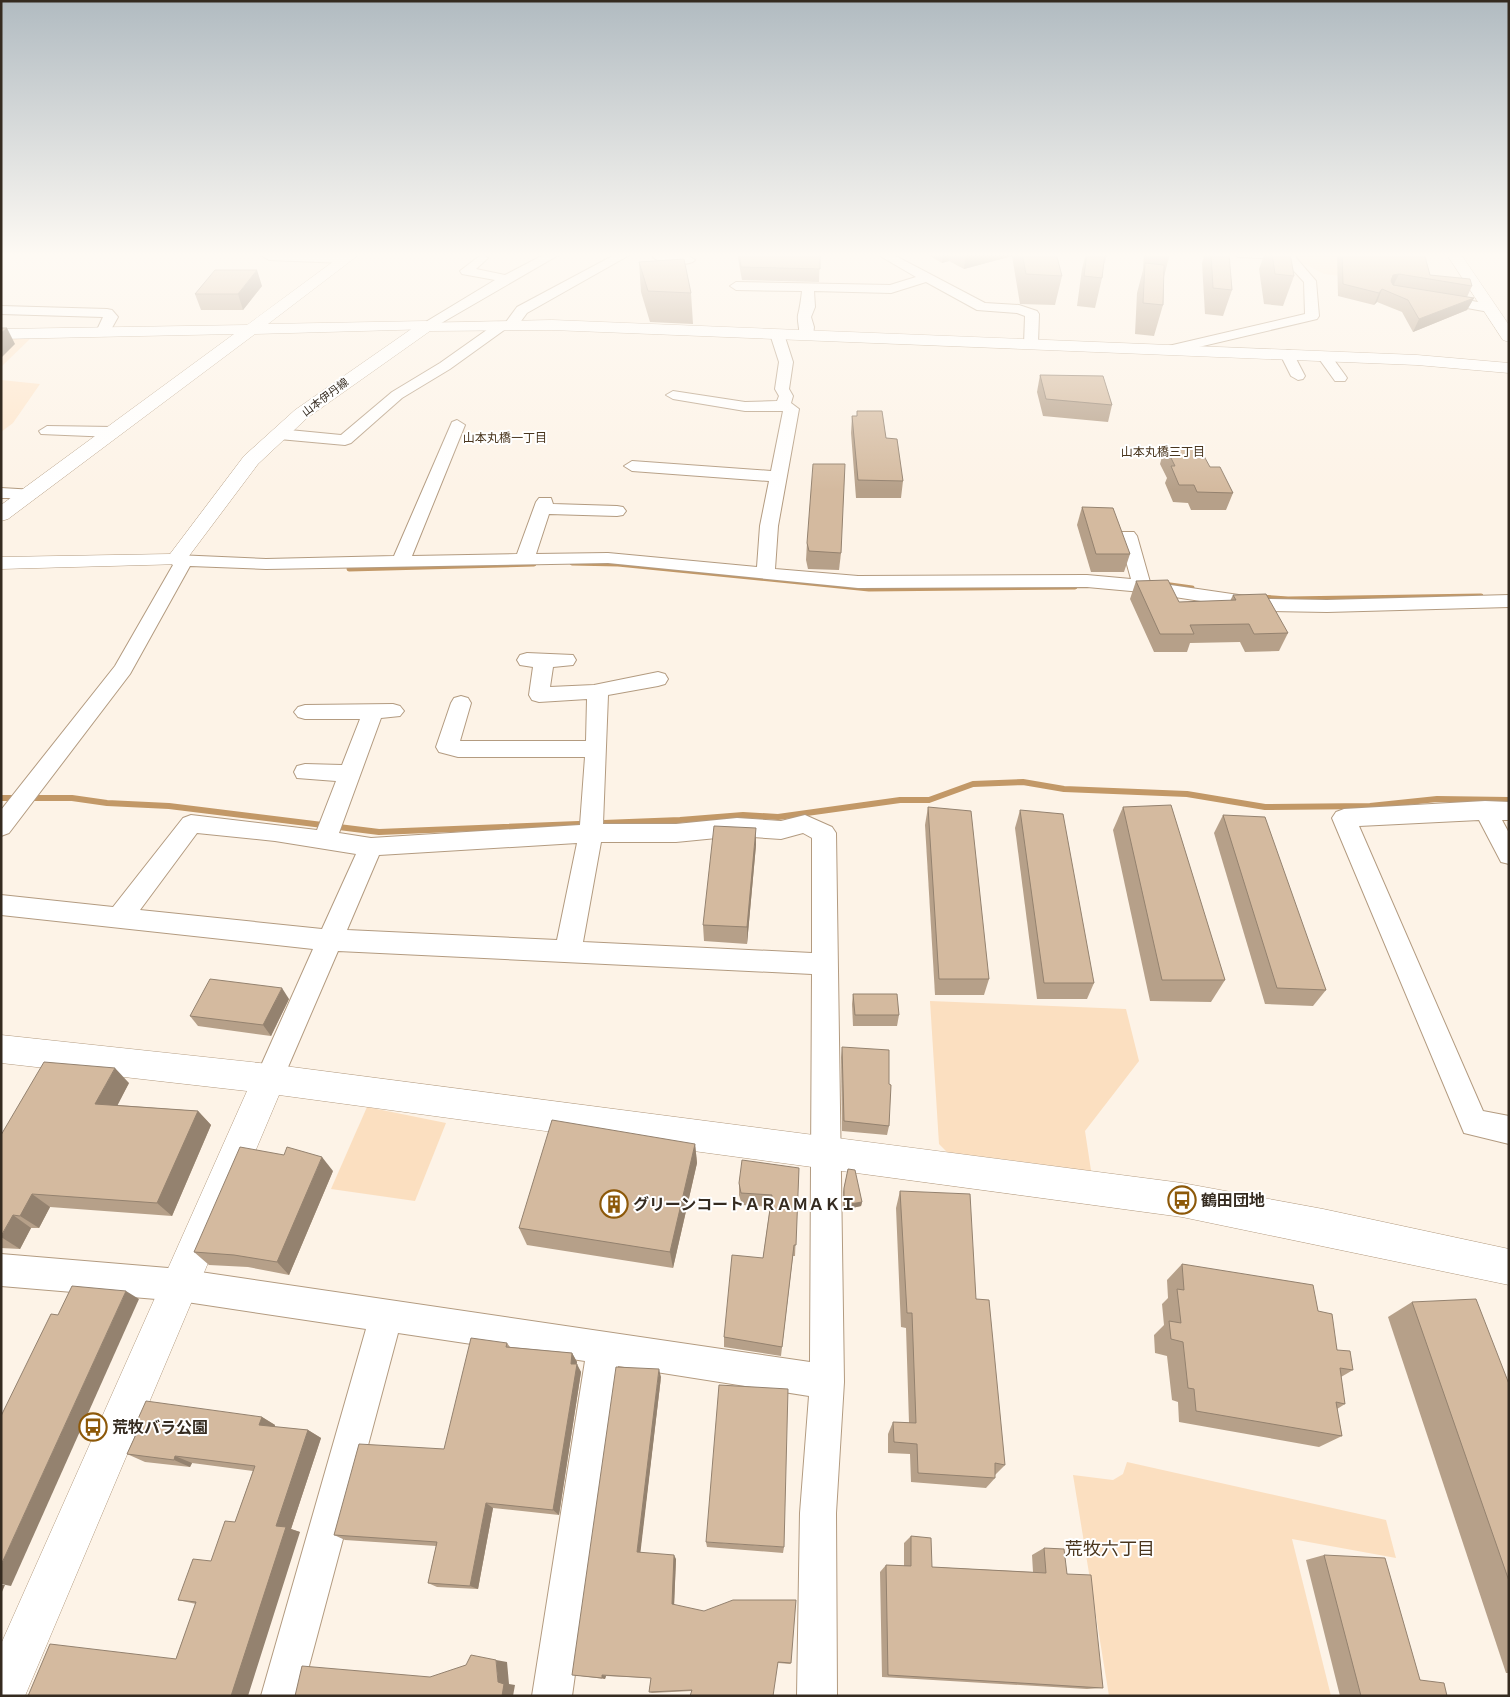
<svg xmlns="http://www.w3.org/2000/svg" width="1510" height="1697" font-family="Quicksand,'Noto Sans JP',sans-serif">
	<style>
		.built { fill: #fee5ca }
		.green { fill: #fbdfc0 }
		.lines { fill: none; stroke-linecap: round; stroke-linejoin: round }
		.stream-far1 { stroke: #c29867; stroke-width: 5 }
		.stream { stroke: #c29867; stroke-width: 6 }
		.minor-casing { stroke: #b39b80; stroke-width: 2 }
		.tertiary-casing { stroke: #b39b80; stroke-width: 1 }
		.secondary-casing { stroke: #b39b80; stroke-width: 1 }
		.minor { fill: #fff; fill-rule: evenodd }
		.tertiary { fill: #fff; fill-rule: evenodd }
		.secondary { fill: #fff; fill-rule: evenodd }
		.wall { fill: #b6a089 }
		.shaded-wall { fill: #94826f }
		.building { fill: #d4ba9f; stroke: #94826f }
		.labels { text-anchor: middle; stroke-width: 4; stroke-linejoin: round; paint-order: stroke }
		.far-street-label { font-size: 11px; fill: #352b20; stroke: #fff }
		.far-neighbourhood-label { font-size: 12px; fill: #49351d; stroke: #fff }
		.near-poi-label { font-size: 16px; font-weight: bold; fill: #352b20; stroke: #fff; text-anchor: start }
		.near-neighbourhood-label { font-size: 18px; fill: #49351d; stroke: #fff }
	</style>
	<rect width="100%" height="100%" fill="#fdf3e7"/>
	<!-- built -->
	<g class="built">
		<polygon points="1293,253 1387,253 1394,283 1324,274 1295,259"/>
		<polygon points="32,337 1,367 1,338"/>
		<polygon points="1,380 40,384 13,423 1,432"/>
	</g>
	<!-- green -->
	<g class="green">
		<polygon points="930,1001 1126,1009 1139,1061 1085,1131 1092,1177 950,1155 939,1144"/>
		<polygon points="367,1107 446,1123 415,1201 331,1189"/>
		<polygon points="1127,1462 1386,1520 1396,1558 1292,1539 1331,1696 1109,1696 1073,1475 1113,1480 1123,1474"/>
	</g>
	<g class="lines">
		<!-- stream-far1 -->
		<g class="stream-far1">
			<polyline points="572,563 618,564 869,589 1075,587"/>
			<polyline points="349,569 534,564"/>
			<polyline points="1163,584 1192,588"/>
			<polyline points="1260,597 1288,599 1481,596"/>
		</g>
		<!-- stream -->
		<polyline class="stream" points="1,798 72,798 107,803 169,806 379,832 680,820 743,815 778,817 900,800 929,800 973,784 1023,782 1064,789 1187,794 1265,807 1370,806 1437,799 1509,800"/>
		<!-- minor casing -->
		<g class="minor-casing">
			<g id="minor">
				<polygon points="257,253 345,255 351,259 345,263 269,260"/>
				<polygon points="547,253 562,253 431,329 421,329 419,326 495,280 462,274 460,271 482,254 488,258 476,269 505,275"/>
				<polygon points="618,253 633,253 527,313 516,328 507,328 450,369 402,398 351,443 345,445 279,439 271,434 279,429 341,435 392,392 440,363 498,322 506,322 517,307"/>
				<path d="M654,253l35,3 6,4c-6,7 -36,4 -42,-3z"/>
				<path d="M875,253h15l95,50 34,2 18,6 2,3 -1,30 -7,4 -7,-4 1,-28 -8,-3 -40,-3 -51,-28 -35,11 -77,-2 1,16 -4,10 3,10 -1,8 -7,4 -7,-4c1,-7 -2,-14 -1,-20 2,-8 3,-15 4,-24l-66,-1 -6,-4 6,-4 154,3 26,-8z"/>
				<polygon points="1232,253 1292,253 1316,281 1319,316 1317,319 1169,354 1164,353 1162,350 1164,347 1305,314 1304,282 1283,259 1238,257"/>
				<polygon points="1439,295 1489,304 1496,308 1489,312 1434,302 1432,299"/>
				<polygon points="1,306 107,309 112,310 118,317 108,335 103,336 96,332 103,317 1,314"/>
				<polygon points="777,330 784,334 793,362 789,389 793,396 791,403 799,409 778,526 775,569 858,576 1087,575 1131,579 1119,536 1122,532 1134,532 1137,536 1150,582 1266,599 1327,600 1509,595 1509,607 1327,612 1266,611 1142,592 1087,587 858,588 608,563 266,569 190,566 130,674 9,833 1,836 1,810 115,666 173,565 167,560 170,556 176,555 266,559 394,556 452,422 457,420 465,425 412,556 517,554 536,502 539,498 551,498 553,504 617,506 623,507 626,511 623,515 617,516 549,514 536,554 608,553 757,567 760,526 769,481 632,471 624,466 632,461 771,471 783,411 745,411 673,399 666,395 673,391 745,402 777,401 779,396 775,389 779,362 770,334"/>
				<polygon points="1287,350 1292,351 1305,376 1303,379 1298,380 1291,376 1280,354"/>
				<polygon points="1324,352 1329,353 1345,375 1347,378 1345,381 1335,381 1317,356"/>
				<polygon points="47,426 113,427 121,432 113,437 41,434 39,431"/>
				<polygon points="1,488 35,490 37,494 35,498 1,498"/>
				<path d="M527,653l46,2 3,5 -3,5 -20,2 -3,20 44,-2 64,-13 7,2 3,5 -3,5 -7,2 -50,9 -5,129h73l61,-6 44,3 24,-6 27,12 4,6 8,549 -8,131 1,183h-40l3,-183 9,-117 -191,-30 -46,330h-40l53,-335 -187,-28 -97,363h-40l105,-367 -186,-28 -179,-15v-32l179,15 630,93 2,-388 -474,-23 -59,137 -10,4 -10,-4 -4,-9 58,-130 -312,-34v-20l112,12 70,-89 8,-3 126,15 19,-49 -39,-3 -3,-6 3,-6 8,-2 37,1 18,-46h-55l-7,-2 -4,-5 4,-5 7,-2 88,-1 7,2 4,5 -4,5 -19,2 -42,115 32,5 209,-13 5,-68h-127l-19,-5 -3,-5 15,-44 3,-5 7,-2 7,2 3,5 -11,38h126l1,-42 -48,3 -7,-2 -3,-5 4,-28 -13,-2 -3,-5 3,-5zM197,833l78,8 81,13 -34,75 -182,-19zM803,833l9,5v115l-229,-11 18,-100h75l61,-6 44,3zM577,843l-20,97 -210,-10 32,-75z"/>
				<polygon points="1485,801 1509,802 1509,820 1502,820 1509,833 1509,864 1501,862 1479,820 1359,826 1483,1111 1509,1116 1509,1144 1464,1133 1332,818 1336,812 1344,809"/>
			</g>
		</g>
		<!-- tertiary casing -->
		<g class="tertiary-casing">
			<g id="tertiary">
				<polygon points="345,253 361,253 268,324 426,321 432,323 434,326 432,329 255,334 8,519 1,521 1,505 234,334 1,339 1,329 247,325"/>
				<polygon points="1,1035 269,1064 1182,1183 1323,1209 1509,1249 1509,1285 1182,1217 279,1095 25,1696 1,1696 1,1644 247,1091 1,1063"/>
			</g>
		</g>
		<!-- secondary casing -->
		<g class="secondary-casing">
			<g id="secondary">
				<polygon points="1446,253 1460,253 1509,325 1509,342 1503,340"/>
				<polygon points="552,320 1417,355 1509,363 1509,373 1417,365 552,330 430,331 307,418 258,464 183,564 1,569 1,557 170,554 244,456 295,410 420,323"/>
			</g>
		</g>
		<!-- minor -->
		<use href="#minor" class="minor"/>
		<!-- tertiary -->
		<use href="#tertiary" class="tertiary"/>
		<!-- secondary -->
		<use href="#secondary" class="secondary"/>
	</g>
	<!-- wall -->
	<g class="wall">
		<polygon points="737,253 820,253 819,282 742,280"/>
		<polygon points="925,253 1056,253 1062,276 1055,305 1020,304 1012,256 964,269 949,261 942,263"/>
		<polygon points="1086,253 1107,253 1105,263 1104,263 1102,278 1095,308 1077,306 1082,269"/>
		<polygon points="1144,253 1169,253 1169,257 1164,277 1163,305 1154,336 1135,334 1137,293 1143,270"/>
		<polygon points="1205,253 1229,253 1232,290 1223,316 1205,314 1202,263"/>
		<polygon points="1265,253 1290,253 1294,276 1283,306 1264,304 1259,269"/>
		<polygon points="1337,253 1424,253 1430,275 1472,286 1467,297 1474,298 1467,310 1413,332 1402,312 1377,302 1374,305 1338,296"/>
		<polygon points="639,262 691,293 693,324 650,322 641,292"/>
		<polygon points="262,286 243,310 201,310 195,294"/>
		<polygon points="1040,375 1112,405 1108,422 1043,416 1037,392"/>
		<polygon points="857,411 886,438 903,481 901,498 856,498 851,433 852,416 857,416"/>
		<polygon points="1165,446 1210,467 1233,493 1226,510 1191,510 1188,503 1173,502 1165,483 1167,478 1160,464"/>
		<polygon points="1082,507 1130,554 1124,572 1091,572 1077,525"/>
		<polygon points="807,543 841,553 839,570 808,569 806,560"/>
		<polygon points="1136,581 1179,602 1230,601 1233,595 1288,633 1279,651 1245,652 1240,642 1190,643 1187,652 1154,652 1130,599"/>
		<polygon points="928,807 989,979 984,995 935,995 925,825"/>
		<polygon points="1123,807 1225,980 1211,1002 1150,1001 1113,830"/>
		<polygon points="1020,810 1094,983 1087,999 1037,999 1015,828"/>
		<polygon points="1223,815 1326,990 1313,1006 1265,1004 1214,833"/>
		<polygon points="756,845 747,944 704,941 703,925"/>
		<polygon points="853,994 899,1015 897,1026 853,1026 852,1004"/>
		<polygon points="289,999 271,1036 198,1026 190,1016"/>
		<polygon points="842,1047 889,1084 889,1126 887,1135 842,1131 841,1057"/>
		<polygon points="129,1083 117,1105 198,1111 211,1125 172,1216 50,1207 39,1228 31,1228 20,1249 1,1248 1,1135"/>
		<polygon points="695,1144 697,1163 673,1268 527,1245 519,1228"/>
		<polygon points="799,1168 795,1256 793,1256 781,1356 724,1347 724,1337 763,1258 770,1207 742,1205 739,1195 739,1183"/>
		<polygon points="848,1169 862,1202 861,1206 843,1210 843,1192"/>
		<polygon points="333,1171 289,1275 248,1267 209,1265 194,1252"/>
		<polygon points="900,1191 976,1299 1005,1465 995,1475 995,1478 986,1488 911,1482 910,1454 888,1453 888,1434 893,1422 909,1423 906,1328 901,1327 896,1208"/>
		<polygon points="1182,1264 1318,1311 1337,1350 1353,1370 1341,1377 1345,1404 1337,1409 1342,1436 1319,1447 1179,1422 1178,1402 1172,1400 1167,1356 1155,1353 1154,1335 1164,1325 1162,1304 1168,1298 1167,1280"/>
		<polygon points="1412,1302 1509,1384 1509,1673 1506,1673 1388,1317"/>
		<polygon points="507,1343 510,1347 572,1353 577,1362 576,1364 581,1372 559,1515 493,1508 478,1589 437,1587 428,1583 436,1546 345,1540 334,1535 444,1449"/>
		<polygon points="661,1377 640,1552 676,1559 674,1605 791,1663 790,1664 778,1663 692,1691 652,1693 649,1692 651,1678 606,1676 605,1679 572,1675"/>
		<polygon points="262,1417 275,1425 275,1427 308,1430 321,1438 291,1529 300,1532 176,1658 196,1604 178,1600 211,1561 235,1522 253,1471 192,1463 190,1467 145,1462 127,1454 137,1432 133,1430"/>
		<polygon points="911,1536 932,1567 1033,1572 1032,1555 1044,1548 1067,1574 1103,1688 1087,1689 882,1677 880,1572 886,1565 904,1566 904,1543"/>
		<polygon points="706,1542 784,1547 783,1553 707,1547"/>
		<polygon points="1324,1555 1420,1680 1447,1696 1340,1696 1306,1560"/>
	</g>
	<!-- shaded-wall -->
	<g class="shaded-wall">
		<polygon points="943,253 950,253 949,261 942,263"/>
		<polygon points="966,253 1013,253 1012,256 964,269"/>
		<polygon points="257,270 262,286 243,310 238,294"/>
		<polygon points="1399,274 1393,286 1388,287 1393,275"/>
		<polygon points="1382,289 1377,302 1374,305 1379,293"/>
		<polygon points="1474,298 1467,310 1413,332 1419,319"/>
		<polygon points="7,328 15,344 1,358 1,333"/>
		<polygon points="756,828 756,845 747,944 747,927"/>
		<polygon points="282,988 289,999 271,1036 263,1025"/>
		<polygon points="115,1068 129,1083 111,1118 95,1104"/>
		<polygon points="198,1111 211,1125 172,1216 157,1203"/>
		<polygon points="695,1144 697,1163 673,1268 670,1252"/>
		<polygon points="322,1157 333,1171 289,1275 277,1262"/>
		<polygon points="32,1194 50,1207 39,1228 20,1216"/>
		<polygon points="862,1202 861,1206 843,1210 844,1205"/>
		<polygon points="13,1215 31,1228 20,1249 1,1237"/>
		<polygon points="126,1291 139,1299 11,1586 1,1584 1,1565"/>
		<polygon points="572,1353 577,1362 575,1372 571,1364"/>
		<polygon points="577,1364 581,1372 559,1515 553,1510"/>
		<polygon points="659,1369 661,1377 640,1556 637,1552"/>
		<polygon points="262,1417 275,1425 273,1433 259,1425"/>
		<polygon points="308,1430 321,1438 291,1529 300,1532 248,1696 231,1696 276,1526"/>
		<polygon points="175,1456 192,1463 190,1467 174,1460"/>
		<polygon points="486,1503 493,1508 478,1589 470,1586"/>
		<polygon points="674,1555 676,1559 674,1607 672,1604"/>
		<polygon points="1,1585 5,1585 1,1594"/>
		<polygon points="496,1660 507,1662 509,1684 515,1685 513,1696 502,1696 498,1682"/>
		<polygon points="602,1675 606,1676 605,1679 602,1678"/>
	</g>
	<!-- building -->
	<g class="building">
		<polygon points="739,253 820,253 820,269 741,267"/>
		<polygon points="1022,253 1056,253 1062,276 1026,274"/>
		<polygon points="1087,253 1105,253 1102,278 1084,276"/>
		<polygon points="1151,253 1169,253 1169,257 1151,256"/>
		<polygon points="1211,253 1229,253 1232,290 1213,288"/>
		<polygon points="1272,253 1290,253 1294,276 1275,274"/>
		<polygon points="1342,253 1424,253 1430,275 1470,279 1472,286 1399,274 1393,275 1391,281 1393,285 1474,298 1419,319 1408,300 1382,289 1379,293 1343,284"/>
		<polygon points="684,259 691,293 648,291 639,262"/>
		<polygon points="1145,263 1164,265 1163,305 1143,303"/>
		<polygon points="215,270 257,270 238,294 195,294"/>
		<polygon points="1,328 7,328 1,333"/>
		<polygon points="1040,375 1103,376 1112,405 1046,399"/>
		<polygon points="857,411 882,411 886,438 897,439 903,481 858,480 852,416 857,416"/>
		<polygon points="1165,446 1199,447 1210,467 1220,467 1233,493 1197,492 1194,485 1179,485 1171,466 1175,466"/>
		<polygon points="813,464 845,464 841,553 809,551 807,543"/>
		<polygon points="1082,507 1113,508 1130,554 1096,554"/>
		<polygon points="1168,580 1179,602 1236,600 1233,595 1266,594 1288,633 1254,634 1249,624 1190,625 1194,634 1160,634 1136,581"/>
		<polygon points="1171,805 1225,980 1162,980 1123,807"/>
		<polygon points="928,807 971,811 989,979 939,979"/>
		<polygon points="1020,810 1063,814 1094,983 1044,983"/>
		<polygon points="1223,815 1265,817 1326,990 1277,988"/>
		<polygon points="714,826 756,828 747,927 703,925"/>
		<polygon points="210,979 282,988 263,1025 190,1016"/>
		<polygon points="853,994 897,994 899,1015 855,1015"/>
		<polygon points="842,1047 889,1050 889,1084 891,1085 889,1126 844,1121"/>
		<polygon points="44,1062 115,1068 95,1104 198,1111 157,1203 32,1194 20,1216 13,1215 1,1236 1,1135"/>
		<polygon points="552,1120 695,1144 670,1252 519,1228"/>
		<polygon points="240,1147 284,1155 287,1147 322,1157 277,1262 234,1255 194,1252"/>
		<polygon points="742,1160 799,1168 796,1245 794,1245 782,1347 724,1337 732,1255 763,1258 772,1195 741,1193 739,1183"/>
		<polygon points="848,1169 855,1170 862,1202 844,1205 844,1188"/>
		<polygon points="900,1191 970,1194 976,1299 989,1300 1005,1465 995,1463 995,1478 918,1473 917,1444 894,1442 893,1422 916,1423 912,1313 907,1313"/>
		<polygon points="1182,1264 1313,1285 1318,1311 1332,1314 1337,1350 1350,1351 1353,1370 1340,1368 1345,1404 1336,1402 1342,1436 1196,1411 1194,1389 1188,1388 1183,1342 1171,1339 1169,1321 1181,1323 1177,1289 1184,1290"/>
		<polygon points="72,1286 126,1291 1,1565 1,1416 51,1314 58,1315"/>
		<polygon points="1476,1299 1509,1384 1509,1581 1412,1302"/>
		<polygon points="471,1338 507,1343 506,1347 572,1353 571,1364 577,1364 553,1510 486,1503 470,1586 428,1583 437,1542 334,1535 359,1444 444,1449"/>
		<polygon points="616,1367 659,1369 637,1552 674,1555 672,1604 704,1611 733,1600 796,1600 791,1663 778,1662 773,1696 690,1696 692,1690 649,1692 651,1678 602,1675 602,1678 572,1675"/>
		<polygon points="719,1385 788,1389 784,1547 706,1542"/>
		<polygon points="146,1401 262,1417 259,1425 308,1430 276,1526 286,1527 231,1696 28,1696 50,1644 176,1659 196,1602 178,1600 193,1559 211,1561 225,1521 235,1522 255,1466 175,1456 174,1460 127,1454 138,1430 133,1430"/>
		<polygon points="911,1536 931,1538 932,1567 1046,1573 1044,1548 1064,1549 1067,1574 1091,1575 1103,1688 888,1675 886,1565 911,1566"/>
		<polygon points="1324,1555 1385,1558 1420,1680 1444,1683 1447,1696 1361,1696"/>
		<polygon points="471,1655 496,1660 498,1682 504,1684 502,1696 295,1696 302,1666 430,1677 466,1665"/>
	</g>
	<!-- sky -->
	<linearGradient id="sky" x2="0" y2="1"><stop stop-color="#b1bbc1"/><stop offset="0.52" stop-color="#fefaf4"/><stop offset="1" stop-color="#fefaf4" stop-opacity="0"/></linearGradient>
	<rect width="1510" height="490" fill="url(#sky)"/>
	<!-- icons -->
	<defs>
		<g id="bus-ring" transform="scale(1.4375)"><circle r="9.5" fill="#fff" stroke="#8d5909" stroke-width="1.5"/><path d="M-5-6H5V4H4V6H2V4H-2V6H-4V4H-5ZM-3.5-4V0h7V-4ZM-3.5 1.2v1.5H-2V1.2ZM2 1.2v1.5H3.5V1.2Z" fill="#8d5909"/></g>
		<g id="building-ring" transform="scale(1.4375)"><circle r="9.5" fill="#fff" stroke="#8d5909" stroke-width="1.5"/><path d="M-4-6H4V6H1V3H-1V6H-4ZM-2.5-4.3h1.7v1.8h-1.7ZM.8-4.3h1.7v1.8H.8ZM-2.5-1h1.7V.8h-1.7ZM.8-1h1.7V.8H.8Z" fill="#8d5909"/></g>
	</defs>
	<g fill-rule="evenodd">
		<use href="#bus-ring" x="1182" y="1200"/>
		<use href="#building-ring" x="614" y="1204"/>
		<use href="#bus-ring" x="93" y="1427"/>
	</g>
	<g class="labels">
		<!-- far-street labels -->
		<g class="far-street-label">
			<text transform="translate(325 397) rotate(-37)" y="4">山本伊丹線</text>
		</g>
		<!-- far-neighbourhood labels -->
		<g class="far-neighbourhood-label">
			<text x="505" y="442">山本丸橋一丁目</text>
			<text x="1163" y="456">山本丸橋三丁目</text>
		</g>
		<!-- near-poi labels -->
		<g class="near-poi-label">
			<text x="1201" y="1206">鶴田団地</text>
			<text x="633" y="1210">グリーンコートＡＲＡＭＡＫＩ</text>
			<text x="112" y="1433">荒牧バラ公園</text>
		</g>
		<!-- near-neighbourhood labels -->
		<g class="near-neighbourhood-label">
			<text x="1110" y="1555">荒牧六丁目</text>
		</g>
	</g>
	<!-- border -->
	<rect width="1510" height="1697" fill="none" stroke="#352b20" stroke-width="5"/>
</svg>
